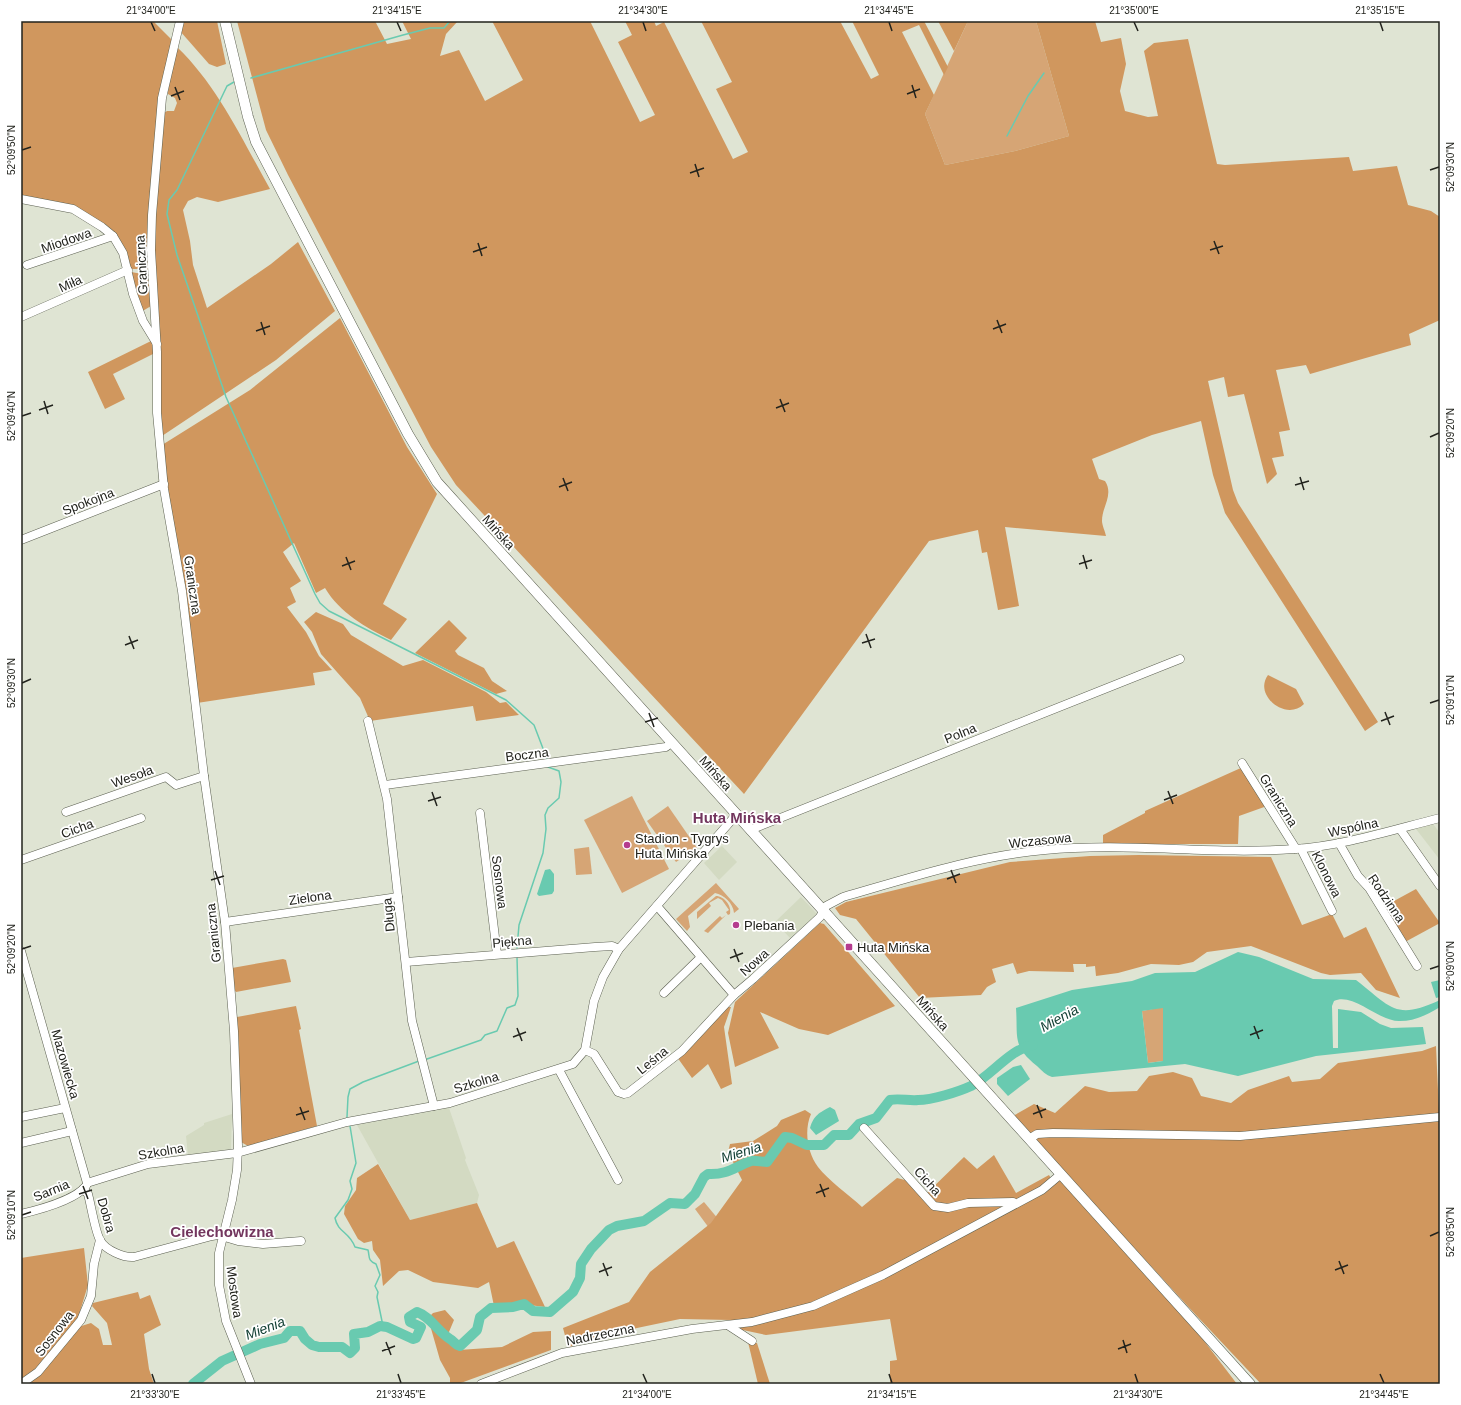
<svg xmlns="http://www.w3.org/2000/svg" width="1461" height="1405" font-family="Arial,sans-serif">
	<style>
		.built { fill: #d3dac2 }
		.green { fill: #d6a575 }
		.forest { fill: #d0975e }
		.water { fill: #69cab0; fill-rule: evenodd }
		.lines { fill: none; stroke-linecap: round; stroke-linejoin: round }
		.stream { stroke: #69cab0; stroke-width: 1.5 }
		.river { stroke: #69cab0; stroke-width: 10 }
		.minor-casing { stroke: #5c6051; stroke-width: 9 }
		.major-casing { stroke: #5c6051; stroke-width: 11 }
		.minor { stroke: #fff; stroke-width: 8 }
		.major { stroke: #fff; stroke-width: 10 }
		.ticks { fill: none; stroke: #22231d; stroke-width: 1.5 }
		.poi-dot { fill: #b53c8f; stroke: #fff; stroke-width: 1.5 }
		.labels { text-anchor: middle; stroke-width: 3.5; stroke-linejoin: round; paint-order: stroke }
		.street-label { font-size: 13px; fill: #22231d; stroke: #fff }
		.poi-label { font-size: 13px; fill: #22231d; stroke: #fff; text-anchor: start }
		.water-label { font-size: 14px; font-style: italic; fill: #144035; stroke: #fff }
		.quarter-label { font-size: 15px; font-weight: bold; fill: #73365e; stroke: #fff }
		.neatline { fill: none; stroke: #22231d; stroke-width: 1.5 }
		.ticks-label { font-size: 10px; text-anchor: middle; fill: #22231d }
	</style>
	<rect width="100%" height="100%" fill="#dfe4d3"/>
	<!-- built -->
	<g class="built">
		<polygon points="1433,824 1440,833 1440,860 1416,829"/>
		<polygon points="722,846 737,862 719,880 704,863"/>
		<polygon points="801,897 817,914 790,938 775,922"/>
		<polygon points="449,1108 466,1158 465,1160 479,1195 477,1203 410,1220 357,1125"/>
		<polygon points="232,1114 231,1149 188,1156 186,1136 204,1125 204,1123"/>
	</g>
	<!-- green -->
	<g class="green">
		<polygon points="968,21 1036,21 1069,136 1015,151 945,165 925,114"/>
		<polygon points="632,796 669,869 622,893 584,820"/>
		<polygon points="668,806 697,848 676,862 647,821"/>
		<polygon points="589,847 592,874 576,875 574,849"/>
		<path d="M716,883l23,26 -5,4c-1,-10 -10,-18 -19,-20l-27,23 2,11 -3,4 -11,-12z"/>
		<path d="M716,896c8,0 16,10 14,18l-2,1 -2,-3 3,-2 -7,-10 -4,-2 -9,5 2,3 -14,13v-7z"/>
		<polygon points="726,915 708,933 704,931 720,916 722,918"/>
		<polygon points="1163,1007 1163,1061 1148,1063 1142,1011"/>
		<polygon points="704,1202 719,1220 709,1228 695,1209"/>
	</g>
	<!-- forest -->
	<g class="forest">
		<polygon points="21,21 153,21 173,41 159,118 151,269 131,269 124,253 88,215 21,197"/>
		<polygon points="183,21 217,21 226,64 217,67 209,64 180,31"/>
		<path d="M237,21h138l12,23 24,-5 -9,-18h56l-12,13 -6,22 19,-6 26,51 38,-21 -31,-59h98l50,101 15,-7 -37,-73 14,-7 -7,-14h29l2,5 8,-4 69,137 15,-7 -32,-63 16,-7 -31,-61h139l31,58 8,-4 -27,-54h72l24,46 -4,8 -25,-50 -17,7 32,63 -9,19 20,51 70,-14 54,-15 -33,-115h59l6,21 20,-4 5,26 -6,27 5,20 23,6 10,-1 -14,-65 10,-8 34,-4 29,125 8,1 124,-8 4,14 44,-5 11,39 23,6 9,6v103l-31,14 2,11 -101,29 -4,-9 -30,5 14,60 -11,2 5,24 -12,2 5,16 -10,10 -23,-90 -16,3 -4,-20 -16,4 25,109 5,13 140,219 -13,9 -140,-218 -12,-38 -12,-54 -49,14 -60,24 7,20 6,2c9,14 -3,25 -3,40 0,4 3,10 4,15l-101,-9 14,79 -21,4 -11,-58 -5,1 -4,-23 -49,11 -185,253 -288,-309 -25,-38 -143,-272 -22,-45z"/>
		<polygon points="938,21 968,21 954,51"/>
		<path d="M177,47c40,38 66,94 93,142l-52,13 -21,-5 -9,4 -5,9 7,31 3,24 14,43 64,-44 27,-22 37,69 -59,49 -114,76 -8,-202 10,-121 3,-2h7l3,-8 -2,-5 -7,-4v-2l3,-27z"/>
		<polygon points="131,272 148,275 151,306 141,312"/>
		<path d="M340,318l67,129 30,47 -54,110 24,15 -16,21c-26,-13 -51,-27 -66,-52l-9,5 -22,-50 -11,9 18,29 -11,7 6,14 -9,5 19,25 13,24 13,14 -19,3 2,12 -118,18 -35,-258 88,-55z"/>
		<polygon points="151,341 155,353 113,374 125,399 105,409 88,372"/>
		<polygon points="316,612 343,624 351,635 403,666 423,660 486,692 500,703 506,702 519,715 476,721 473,706 370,721 360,698 321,654 312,632 304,622"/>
		<polygon points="449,620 467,638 455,651 458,655 484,668 492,681 507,691 496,694 415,653"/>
		<path d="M1268,675l28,14 8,15c-18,18 -51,-9 -36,-29z"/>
		<polygon points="1243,767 1267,806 1239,816 1238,844 1103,844 1103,835 1145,813 1145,811"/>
		<polygon points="1139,855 1271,857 1302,925 1332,914 1344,938 1366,927 1400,998 1376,990 1361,973 1330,975 1321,973 1251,946 1207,952 1193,962 1179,965 1151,964 1118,973 1096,976 1095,966 1086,967 1086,964 1073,964 1074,972 1029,971 1017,974 1013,963 992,969 996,982 987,987 981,995 920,998 856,919 840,915 835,908 846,902 1010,862 1090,856"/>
		<polygon points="1416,889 1440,923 1405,942 1383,907"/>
		<polygon points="820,923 824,924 895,1006 828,1035 799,1029 760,1012 779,1048 735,1067 728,1033 735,1002"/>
		<polygon points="283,959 286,960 291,982 236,992 234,989 232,968"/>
		<polygon points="296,1006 301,1029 299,1030 317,1126 248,1146 241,1142 237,1017"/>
		<polygon points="726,1007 731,1007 724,1027 732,1084 721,1089 708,1064 692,1078 677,1057"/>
		<polygon points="1436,1046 1440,1134 1440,1384 1261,1384 1195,1314 1013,1116 1034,1104 1055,1113 1085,1086 1109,1092 1137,1091 1149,1076 1173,1072 1192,1078 1201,1096 1231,1103 1248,1090 1289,1076 1292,1082 1320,1079 1338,1063 1422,1051"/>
		<path d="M805,1110l6,4c-7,16 -4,38 7,53 10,13 31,28 44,40l35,-29 12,3 23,28 83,-5 46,-28 137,157 39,51h-347v-23l7,-1 -7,-41 -124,16 -28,-6 -7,-9 -51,-1 -43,9 -69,19 -5,-19 66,-26 21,-30 61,-49 31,-43 -14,-28 2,-8 23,-3 24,-15 4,-6z"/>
		<polygon points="994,1155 1016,1193 1049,1175 1052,1180 1018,1200 949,1206 935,1204 926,1194 964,1157 977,1169"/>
		<polygon points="378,1164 410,1220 477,1203 497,1248 514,1241 545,1307 529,1305 525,1303 494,1306 489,1282 478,1288 433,1282 408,1270 399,1271 383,1286 380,1260 373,1250 372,1241 364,1243 358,1239 344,1214 345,1206 356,1190 357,1178"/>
		<polygon points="84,1248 88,1285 75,1328 91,1323 99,1329 103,1345 112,1345 107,1323 92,1306 93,1303 138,1292 140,1299 150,1295 161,1325 144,1334 149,1369 154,1384 21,1384 21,1258"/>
		<polygon points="445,1310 454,1320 446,1339 459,1350 502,1347 533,1332 551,1331 551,1350 458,1384 450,1384 450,1378 440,1360 428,1318 433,1313"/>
		<polygon points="748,1342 757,1343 770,1384 758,1384"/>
	</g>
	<!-- water -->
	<g class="water">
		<polygon points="550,869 554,874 554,891 552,894 539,896 537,894 545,870"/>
		<path d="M1238,952l21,5 54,22 43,1c35,27 39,41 84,20v7c-13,8 -25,14 -40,14 -21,1 -47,-29 -66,-20l-2,5 1,42h5v-39l23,3 19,12 11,4 32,-1 3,17 -110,12 -78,20 -53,-12 -133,13c-6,-2 -10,-6 -15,-11 -25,-20 -19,-28 -21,-58l56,-18 60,-9 23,-8 40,-1zM1163,1008v53l-15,2 -6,-52z"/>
		<polygon points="1440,980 1440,997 1436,998 1431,982"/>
		<polygon points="1021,1065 1030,1079 1008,1096 997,1084 997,1078 1013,1067"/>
		<path d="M830,1107l5,3 4,11 -23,14 -6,-7c4,-13 9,-15 20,-21z"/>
	</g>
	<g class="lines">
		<!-- stream -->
		<g class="stream">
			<polyline points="251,78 403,35 430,28 444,28 450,21"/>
			<polyline points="234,82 227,86 177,190 169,200 167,214 177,255 226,397 315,594 320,603 329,611 506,700 534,725 547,759"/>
			<polyline points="1007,136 1028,96 1044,73"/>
			<polyline points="517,948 519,925 543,853 546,829 545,815 548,808 559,798 561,782 559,771 548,767"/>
			<polyline points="427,1059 481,1040 485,1035 497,1031 507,1008 515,1005 518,996 517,957"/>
			<polyline points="347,1117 348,1097 350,1089 363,1082 419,1061"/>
			<path d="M350,1126l6,37 -6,18 2,8 -4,11 -13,18c3,15 14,13 20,29l13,3c2,7 -1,10 8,14l4,11 -5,11 3,6 -1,5 6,29"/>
		</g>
		<!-- river -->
		<path class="river" d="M193,1384l29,-23 38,-17 24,-6 6,-7h10l5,8 7,6 7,2h23l8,6 5,-5 -1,-14 14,-2 12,-6 7,1 26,12 3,-1 5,-11 -11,-5 -1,-5 8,-5c14,5 20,19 33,27 4,2 5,6 10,7l17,-16 3,-13 11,-9 22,-1 11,-3 9,7 17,1 23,-20 7,-14 1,-14 10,-15 18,-19 8,-4 27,-5 26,-18 15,1 10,-10 9,-17 4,-3c20,1 26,-7 43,-13 4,-1 11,1 16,1l18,-25 7,1 15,7h17l10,-10h15l10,-11 17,-6 14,-18c9,-2 19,1 28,0 14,0 40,-8 53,-14 20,-10 39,-37 62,-41"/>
		<!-- minor casing -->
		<g class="minor-casing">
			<g id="minor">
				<polyline points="180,21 162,98 152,215 151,250 157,352 157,413 164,489 182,591 204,776 225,922 234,1031 238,1146 237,1170 232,1200 219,1253 219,1285 226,1321 251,1384"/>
				<polyline points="21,199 73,209 102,227 113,236 123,253 133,294 143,321 157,344"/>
				<polyline points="27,265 113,236"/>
				<polyline points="21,317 128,270"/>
				<polyline points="21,540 164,484"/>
				<polyline points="368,721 387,799 412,1021 434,1106"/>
				<polyline points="1242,763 1296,849"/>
				<polyline points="385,785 666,747 671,743"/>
				<polyline points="66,812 166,777 176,785 204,776"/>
				<polyline points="480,813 497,954"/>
				<polyline points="1400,829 1440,886"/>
				<polyline points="750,830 1180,659"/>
				<polyline points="1339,843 1358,876 1369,888 1417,966"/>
				<polyline points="1301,849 1332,911"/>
				<polyline points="21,860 141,818"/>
				<path d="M657,906l77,89 19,-16 67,-62 6,-11 17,-9c66,-19 133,-41 202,-47 82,-8 166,5 249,-1 49,-3 98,-19 146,-31"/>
				<polyline points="225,922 398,897"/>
				<polyline points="21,951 87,1183"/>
				<polyline points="406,962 595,947 612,946 619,949"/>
				<polyline points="664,993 700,958"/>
				<polyline points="585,1050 594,1054 618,1092 624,1094 628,1093 682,1051 734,995"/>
				<polyline points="559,1070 618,1180"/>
				<polyline points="21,1117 65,1108"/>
				<polyline points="864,1128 934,1206 948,1208 968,1203 1013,1202"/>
				<polyline points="1029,1139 1037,1134 1053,1133 1240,1136 1440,1117"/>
				<polyline points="21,1143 72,1131"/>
				<polyline points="87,1183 148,1164 237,1153 347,1122 450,1103 573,1064 585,1050 594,1001 603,977 619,949 736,815"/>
				<path d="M83,1189l5,5c3,11 7,37 12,46 5,10 24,18 34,17l78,-21 6,-1 20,6 25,3 38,-3"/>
				<path d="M21,1214c17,-4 54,-14 65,-28"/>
				<polyline points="729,1326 752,1341"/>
				<polyline points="21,1384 38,1372 81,1320 91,1296 94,1264 100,1240"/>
				<polyline points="481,1384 562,1353 692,1329 752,1322 813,1306 883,1275 1042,1190 1061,1174"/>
			</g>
		</g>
		<!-- major casing -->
		<g class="major-casing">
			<polyline id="major" points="225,21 248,117 256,142 408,434 437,482 1250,1384"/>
		</g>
		<!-- minor -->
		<use href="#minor" class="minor"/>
		<!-- major -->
		<use href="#major" class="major"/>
	</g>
	<!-- ticks -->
	<path class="ticks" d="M151,22l4,9M397,22l4,9M643,22l3,9M889,22l3,9M1134,22l4,9M1380,22l3,9M912,85l4,13M175,87l5,13M907,94l13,-5M171,96l13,-5M22,150l9,-3M695,164l4,13M1430,170l9,-3M690,173l14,-5M1214,241l5,13M478,243l4,13M1210,250l13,-4M473,252l14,-5M997,320l5,13M261,322l4,13M993,329l13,-5M256,331l14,-5M780,399l5,13M44,401l4,13M776,408l13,-5M39,410l14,-5M22,416l9,-3M1430,437l9,-4M1300,477l4,13M563,478l5,13M1295,485l14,-4M559,487l13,-5M1083,555l4,14M346,557l5,13M1079,564l13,-4M342,566l13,-5M866,634l5,14M129,636l5,13M862,643l13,-4M125,645l13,-5M22,683l9,-4M1430,703l9,-3M1385,712l5,13M649,713l5,14M1381,721l13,-5M645,722l13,-4M1168,791l5,13M432,792l5,14M1164,800l13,-5M428,801l13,-4M951,870l5,13M215,871l5,14M947,879l13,-5M211,880l13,-4M22,949l9,-3M734,949l5,13M730,958l13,-5M1430,969l9,-3M1254,1026l5,13M517,1028l5,13M1250,1035l13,-5M513,1037l13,-5M1037,1105l5,13M300,1107l5,13M1033,1114l13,-5M296,1115l13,-4M820,1184l5,13M83,1186l5,13M816,1193l13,-5M79,1194l13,-4M22,1215l9,-3M1430,1236l9,-4M1339,1261l5,13M603,1263l5,13M1335,1270l13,-5M599,1272l13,-5M1123,1340l4,13M386,1342l5,13M1118,1349l13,-5M382,1351l13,-5M152,1374l3,9M398,1374l3,9M643,1374l4,9M889,1374l3,9M1135,1374l3,9M1380,1374l4,9"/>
	<!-- markers -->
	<g class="poi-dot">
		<circle cx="627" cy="845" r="4"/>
		<circle cx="736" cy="925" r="4"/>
		<rect x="845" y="943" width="8" height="8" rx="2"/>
	</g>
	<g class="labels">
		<!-- street labels -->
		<g class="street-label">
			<text transform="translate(66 240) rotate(-19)" y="5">Miodowa</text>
			<text transform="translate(141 265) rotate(-93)" y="5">Graniczna</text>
			<text transform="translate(70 283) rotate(-24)" y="5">Miła</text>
			<text transform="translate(88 501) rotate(-21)" y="5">Spokojna</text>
			<text transform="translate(499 532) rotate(48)" y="5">Mińska</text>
			<text transform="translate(193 585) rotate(82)" y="5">Graniczna</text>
			<text transform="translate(960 733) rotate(-22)" y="5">Polna</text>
			<text transform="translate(527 754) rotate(-7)" y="5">Boczna</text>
			<text transform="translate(716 773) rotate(48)" y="5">Mińska</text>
			<text transform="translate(132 776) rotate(-20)" y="5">Wesoła</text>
			<text transform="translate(1279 800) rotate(58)" y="5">Graniczna</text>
			<text transform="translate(1353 827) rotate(-12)" y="5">Wspólna</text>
			<text transform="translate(77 828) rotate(-20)" y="5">Cicha</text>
			<text transform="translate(1040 840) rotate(-6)" y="5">Wczasowa</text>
			<text transform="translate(1327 874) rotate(63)" y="5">Klonowa</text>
			<text transform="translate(500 882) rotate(83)" y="5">Sosnowa</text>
			<text transform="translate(310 897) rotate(-8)" y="5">Zielona</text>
			<text transform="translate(1387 898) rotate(56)" y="5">Rodzinna</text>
			<text transform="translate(388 915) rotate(-96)" y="5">Długa</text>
			<text transform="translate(213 933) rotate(-96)" y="5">Graniczna</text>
			<text transform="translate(512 941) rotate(-5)" y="5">Piękna</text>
			<text transform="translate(754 962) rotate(-42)" y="5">Nowa</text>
			<text transform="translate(933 1013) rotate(48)" y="5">Mińska</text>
			<text transform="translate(652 1060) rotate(-39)" y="5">Leśna</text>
			<text transform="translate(66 1064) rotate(74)" y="5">Mazowiecka</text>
			<text transform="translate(476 1082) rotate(-17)" y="5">Szkolna</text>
			<text transform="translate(161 1151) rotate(-10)" y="5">Szkolna</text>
			<text transform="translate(928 1181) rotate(48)" y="5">Cicha</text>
			<text transform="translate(51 1190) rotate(-22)" y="5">Sarnia</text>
			<text transform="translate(107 1215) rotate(74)" y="5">Dobra</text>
			<text transform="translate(235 1292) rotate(82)" y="5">Mostowa</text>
			<text transform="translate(54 1333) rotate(-52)" y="5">Sosnowa</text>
			<text transform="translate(600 1334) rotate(-11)" y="5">Nadrzeczna</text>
		</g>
		<!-- poi labels -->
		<g class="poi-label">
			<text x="635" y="843">Stadion - Tygrys<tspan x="635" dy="15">Huta Mińska</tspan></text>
			<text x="744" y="930">Plebania</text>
			<text x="857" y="952">Huta Mińska</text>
		</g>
		<!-- water labels -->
		<g class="water-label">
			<text transform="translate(1059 1018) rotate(-29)" y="5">Mienia</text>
			<text transform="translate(741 1152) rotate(-17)" y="5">Mienia</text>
			<text transform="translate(265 1328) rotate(-21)" y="5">Mienia</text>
		</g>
		<!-- quarter labels -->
		<g class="quarter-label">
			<text x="737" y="823">Huta Mińska</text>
			<text x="222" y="1237">Cielechowizna</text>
		</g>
	</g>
	<!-- border -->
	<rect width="1461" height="1405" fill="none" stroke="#ffffff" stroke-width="44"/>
	<rect x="22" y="22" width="1417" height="1361" class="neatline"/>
	<g class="ticks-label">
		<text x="151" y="14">21°34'00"E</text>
		<text x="397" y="14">21°34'15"E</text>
		<text x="643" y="14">21°34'30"E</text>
		<text x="889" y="14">21°34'45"E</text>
		<text x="1134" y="14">21°35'00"E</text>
		<text x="1380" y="14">21°35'15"E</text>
		<text transform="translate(11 150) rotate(-90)" y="4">52°09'50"N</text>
		<text transform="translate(1450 167) rotate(-90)" y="4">52°09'30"N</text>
		<text transform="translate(11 416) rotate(-90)" y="4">52°09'40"N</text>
		<text transform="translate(1450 433) rotate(-90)" y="4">52°09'20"N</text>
		<text transform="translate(11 683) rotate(-90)" y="4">52°09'30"N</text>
		<text transform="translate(1450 700) rotate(-90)" y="4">52°09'10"N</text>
		<text transform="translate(11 949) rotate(-90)" y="4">52°09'20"N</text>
		<text transform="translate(1450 966) rotate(-90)" y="4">52°09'00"N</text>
		<text transform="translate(11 1215) rotate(-90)" y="4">52°09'10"N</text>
		<text transform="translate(1450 1232) rotate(-90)" y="4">52°08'50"N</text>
		<text x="155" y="1398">21°33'30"E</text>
		<text x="401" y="1398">21°33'45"E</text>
		<text x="647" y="1398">21°34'00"E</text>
		<text x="892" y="1398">21°34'15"E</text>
		<text x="1138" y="1398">21°34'30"E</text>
		<text x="1384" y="1398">21°34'45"E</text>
	</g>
</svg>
